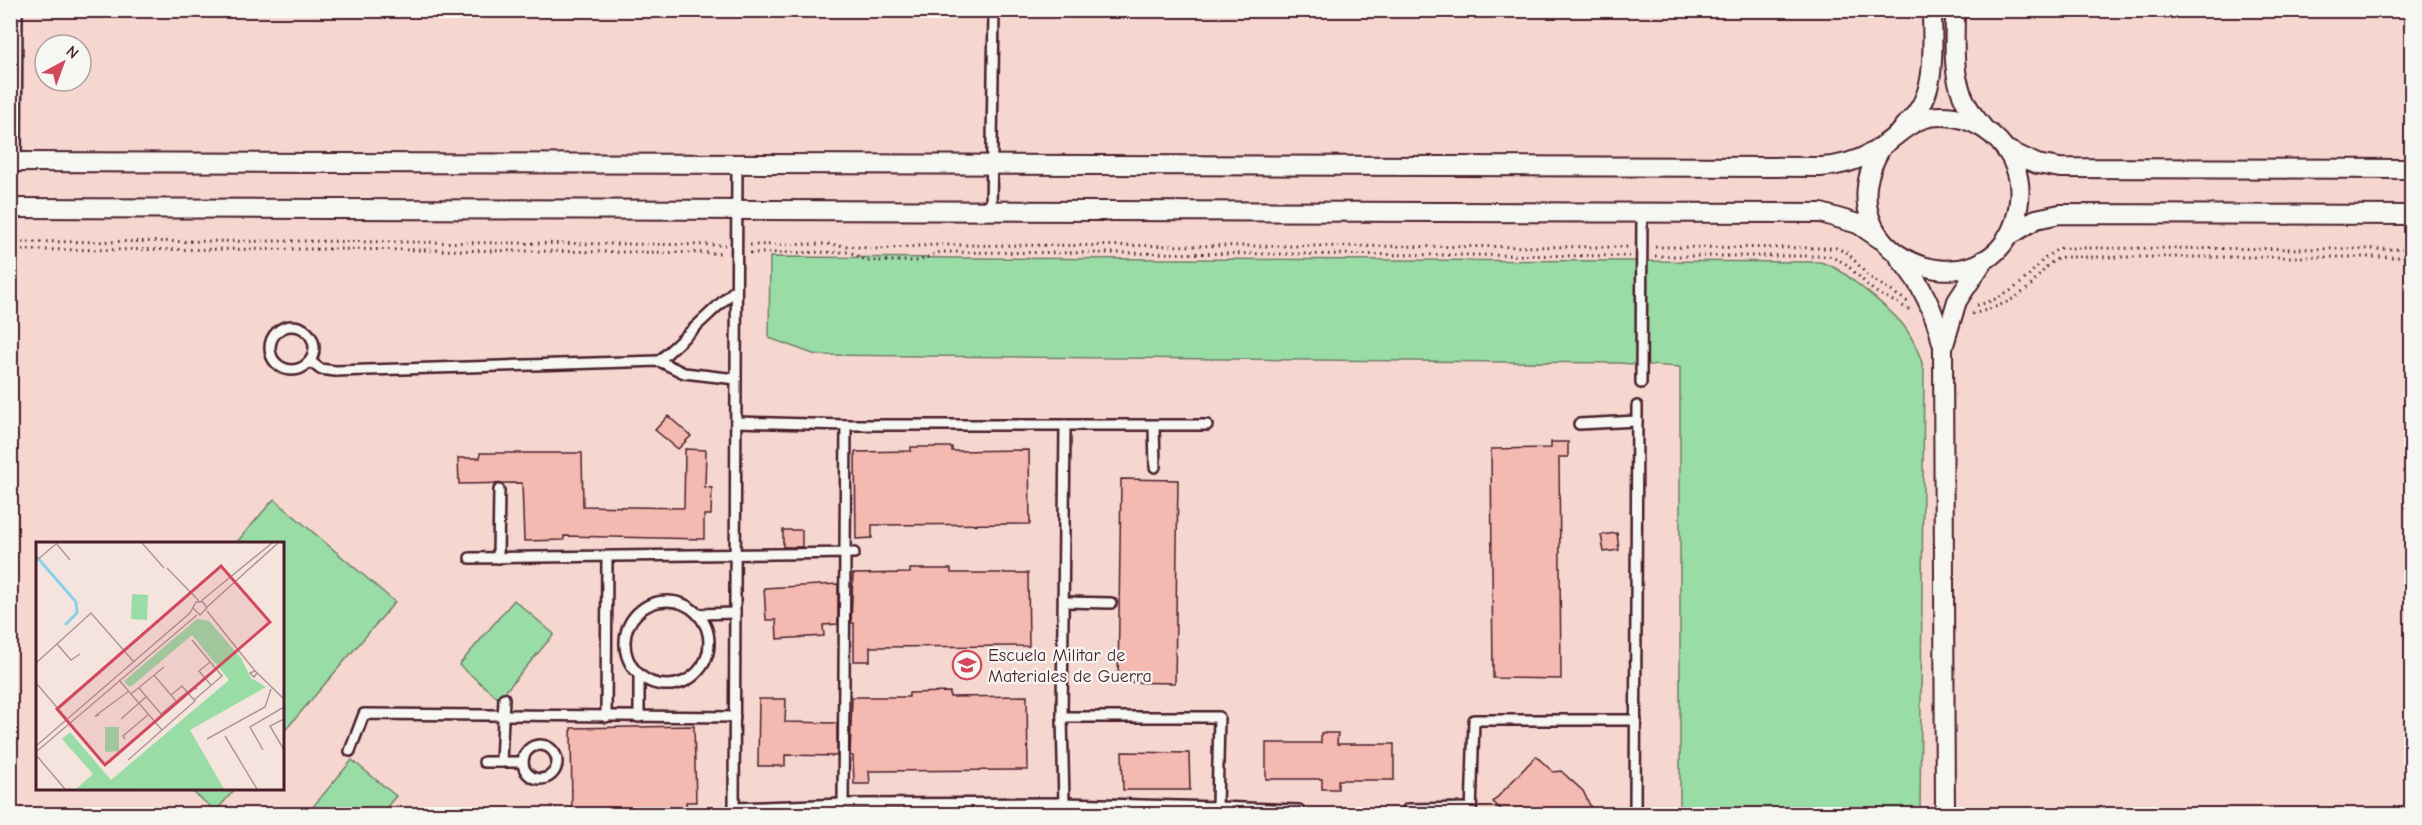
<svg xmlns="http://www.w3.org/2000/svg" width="2422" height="825" font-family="'Comic Neue',sans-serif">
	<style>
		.built { fill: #f5d7d0; fill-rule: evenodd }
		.green { fill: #99dca6; stroke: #727e68; stroke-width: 1.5 }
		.building { fill: #f4b9b0; stroke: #4a1f2b; stroke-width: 1.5 }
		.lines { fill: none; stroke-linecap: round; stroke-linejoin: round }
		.service-casing { stroke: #4a1f2b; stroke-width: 14 }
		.minor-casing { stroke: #4a1f2b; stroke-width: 22 }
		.path { stroke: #4a1f2b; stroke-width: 3; stroke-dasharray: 1.5 4.5; stroke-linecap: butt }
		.service { stroke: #f6f6f2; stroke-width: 9 }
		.minor { stroke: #f6f6f2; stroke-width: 18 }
		.labels { text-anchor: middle; stroke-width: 4.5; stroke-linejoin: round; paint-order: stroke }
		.poi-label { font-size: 18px; fill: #4a1f2b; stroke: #f6f6f2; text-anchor: start }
		.inset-river { fill: none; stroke: #89d1ea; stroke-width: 3 }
		.inset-road { fill: none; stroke: #b19596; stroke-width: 1.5 }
		.view { fill: #d1495b; fill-opacity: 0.15; stroke: #d1495b; stroke-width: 3 }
		.inset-edge { fill: none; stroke: #4a1f2b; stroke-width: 3 }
	</style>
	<rect width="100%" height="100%" fill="#f5e4de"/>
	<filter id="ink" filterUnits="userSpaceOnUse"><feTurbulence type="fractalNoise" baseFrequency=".0167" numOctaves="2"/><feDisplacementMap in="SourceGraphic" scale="12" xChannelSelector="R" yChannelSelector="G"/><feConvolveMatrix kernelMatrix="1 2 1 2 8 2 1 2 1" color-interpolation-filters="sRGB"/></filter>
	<g filter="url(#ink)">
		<!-- built -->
		<path class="built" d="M10,11h2401v803h-2400zM45,45h36v36h-36zM38,543h244v245h-244z"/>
		<!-- green -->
		<g class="green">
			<path d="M770,257l1050,5c19,5 28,15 44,27 32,26 49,39 60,81l-4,444h-240v-447l-62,-4 -802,-8 -47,-17z"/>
			<polygon points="274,499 395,602 282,734 282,543 236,543"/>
			<polygon points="514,600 554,634 499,699 459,665"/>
			<polygon points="352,760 396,796 381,814 307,814"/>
			<polygon points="188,788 236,788 216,811"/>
		</g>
		<!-- building -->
		<g class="building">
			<polygon points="668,416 691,436 678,449 655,430"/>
			<polygon points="1551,442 1568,442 1568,457 1559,457 1561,679 1493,678 1491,449 1551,448"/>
			<polygon points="911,447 952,447 952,451 1029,450 1030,524 872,525 872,538 856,539 855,452 911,451"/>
			<polygon points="685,449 706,450 705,487 712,488 711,515 704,515 704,539 564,536 564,540 524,541 522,483 459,484 458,458 480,458 480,453 582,453 583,506 684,508"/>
			<polygon points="1121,479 1178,480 1175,683 1118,682"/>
			<rect x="783" y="530" width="19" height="17"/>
			<polygon points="1617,533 1619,550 1604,552 1601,535"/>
			<polygon points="910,569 951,569 951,573 1028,573 1029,646 870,647 870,661 854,661 854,623 851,623 853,574 910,573"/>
			<polygon points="838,584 838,624 823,625 824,636 777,639 776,620 766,620 764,588"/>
			<polygon points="950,692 950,697 1027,696 1028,770 869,771 870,784 854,784 853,756 850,756 852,697 909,697 909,693"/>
			<polygon points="759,699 786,699 785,722 837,723 837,756 785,755 785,766 758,766"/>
			<polygon points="694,726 696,802 686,802 687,814 572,814 571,728"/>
			<polygon points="1321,733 1338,733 1337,744 1394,744 1394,780 1338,780 1338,789 1322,789 1322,779 1266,779 1266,743 1321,743"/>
			<polygon points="1122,752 1189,753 1190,790 1123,790"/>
			<polygon points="1536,756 1553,772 1561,771 1583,791 1594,814 1506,814 1493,802"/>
		</g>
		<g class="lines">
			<!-- service casing -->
			<g class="service-casing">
				<g id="service">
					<polyline points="16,162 17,10"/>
					<polyline points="991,211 994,10"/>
					<circle cx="292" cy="348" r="22"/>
					<polyline points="310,361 320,369 335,371 659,361 684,373 736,379"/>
					<polyline points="659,361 736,289"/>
					<polyline points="1641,383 1642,213"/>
					<polyline points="736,422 846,425 1207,425"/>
					<polyline points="1579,424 1637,421"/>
					<polyline points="846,425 843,804 1064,803 1217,807 1219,717 1062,717"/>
					<polyline points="1154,426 1155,467"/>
					<polyline points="470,558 854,553"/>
					<polyline points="498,558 499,490"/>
					<circle cx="667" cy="643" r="42"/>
					<polyline points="1065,602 1111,603"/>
					<polyline points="698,614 735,613"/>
					<polyline points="606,717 607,557"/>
					<polyline points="639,717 639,674"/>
					<circle cx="540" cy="762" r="17"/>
					<polyline points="350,751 364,714 735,717"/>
					<polyline points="484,762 523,762"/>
					<polyline points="501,762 504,698"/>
					<polyline points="1064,803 1062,717 1065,425"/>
					<polyline points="734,808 843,804"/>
					<polyline points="1408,809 1471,808"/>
					<polyline points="734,814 737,164"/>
					<polyline points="1217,814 1217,807 1299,810 1299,814"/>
					<polyline points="1471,814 1474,720 1636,720"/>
					<polyline points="1635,814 1637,406"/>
				</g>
			</g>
			<!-- minor casing -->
			<g class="minor-casing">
				<g id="minor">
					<path d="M1955,10c0,47 -6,79 27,116"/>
					<path d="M1904,126c35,-29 28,-74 28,-116"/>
					<polyline points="2005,149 2037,164 2060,168 2412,169"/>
					<path d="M10,162l1811,5c19,-1 36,-6 52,-15 30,-18 40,-41 81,-35 27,4 52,25 61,50 7,18 5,37 0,54 -33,99 -201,34 -132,-76"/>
					<polyline points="10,208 1821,213 1858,224 1880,239"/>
					<polyline points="2007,237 2036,219 2060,214 2412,215"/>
					<path d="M1900,259c21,24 35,53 42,84"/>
					<polyline points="1945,814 1943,348 1957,301 1984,260"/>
				</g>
			</g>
			<!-- path -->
			<g class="path">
				<polyline points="10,242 296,241 725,245"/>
				<polyline points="750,245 827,244 878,249 935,245 1630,247"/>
				<polyline points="1655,247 1836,248 1848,253 1868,276 1908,302"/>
				<polyline points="10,250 328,249 723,253"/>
				<polyline points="750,253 850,252 867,261 918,261 940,252 1630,256"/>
				<polyline points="1655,256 1829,256 1845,263 1874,291 1912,311"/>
				<path d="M1977,305c16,-3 36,-14 47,-25 14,-13 19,-24 37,-32l351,1"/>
				<path d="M1972,314c20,-5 40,-12 56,-26 12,-10 18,-27 35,-31h349"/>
			</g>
			<!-- service -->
			<use href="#service" class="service"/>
			<!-- minor -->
			<use href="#minor" class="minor"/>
		</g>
	</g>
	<!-- icons -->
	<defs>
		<g id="university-ring" transform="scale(1.5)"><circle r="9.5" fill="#f6f6f2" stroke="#d1495b" stroke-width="1.5"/><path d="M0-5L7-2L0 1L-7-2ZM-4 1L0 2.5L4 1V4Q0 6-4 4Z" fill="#d1495b"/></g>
	</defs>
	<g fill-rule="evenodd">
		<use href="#university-ring" x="967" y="665"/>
	</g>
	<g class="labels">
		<!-- poi labels -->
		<g class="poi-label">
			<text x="988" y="661">Escuela Militar de<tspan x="988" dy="21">Materiales de Guerra</tspan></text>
		</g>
	</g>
	<!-- overview -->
	<g transform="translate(36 542)">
		<rect width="248" height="248" fill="#f5e4de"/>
		<path d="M96,52l16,1 -1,25 -16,-1zM161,77l12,2 32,37 10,20 15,9 -76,43 34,59h-148l17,-15 -31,-35 8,-7 41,48 118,-100 -37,-45 -59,50 -4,2 -5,-6zM69,185h14v24l-14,1z" fill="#99dca6"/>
		<path class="inset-river" d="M0,14l40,46 1,11 -12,12"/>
		<path class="inset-road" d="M20,1l14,17M106,1l22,25M0,19l21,-18M131,26l32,33M165,59l71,-58M171,65l71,-64M171,69l48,60M156,98l30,36 -28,24M21,102l14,16 9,-6M174,120l-11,9 12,14M0,121l55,-50 43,49M221,131l-3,4 -4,-4 5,-2 29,28M118,133l22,26M83,138l43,50M0,141l31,36M103,146l22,26 26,-22 -5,-6 -11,9M95,152l33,-27M63,173l-4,1 34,-25M85,177l26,-23M248,177l-14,7 14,24M189,194l32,53M89,197l-2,-3 26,-22M171,197l58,-32 6,-18M0,204l154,-133 6,-11h7l4,6 -7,7 -7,-7M227,208l-13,-23 34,-20M0,210l161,-137M0,213l29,34M92,218l67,-59 -8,-9 10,-4"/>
		<path class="view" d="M185,24l49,56 -165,143 -48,-56z"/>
		<rect width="248" height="248" class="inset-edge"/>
	</g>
	<!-- margin -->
	<rect width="2422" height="825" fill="none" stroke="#f6f6f2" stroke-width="36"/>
	<rect x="18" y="18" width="2386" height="789" fill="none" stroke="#4a1f2b" stroke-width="2" filter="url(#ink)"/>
	<!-- north arrow -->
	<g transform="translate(63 63) rotate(41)"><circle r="28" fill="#f6f6f2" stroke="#b1a0a2" stroke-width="1.5"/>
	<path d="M0-4.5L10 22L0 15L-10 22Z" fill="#d1495b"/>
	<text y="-9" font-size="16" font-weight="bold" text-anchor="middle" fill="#4a1f2b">N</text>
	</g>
</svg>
